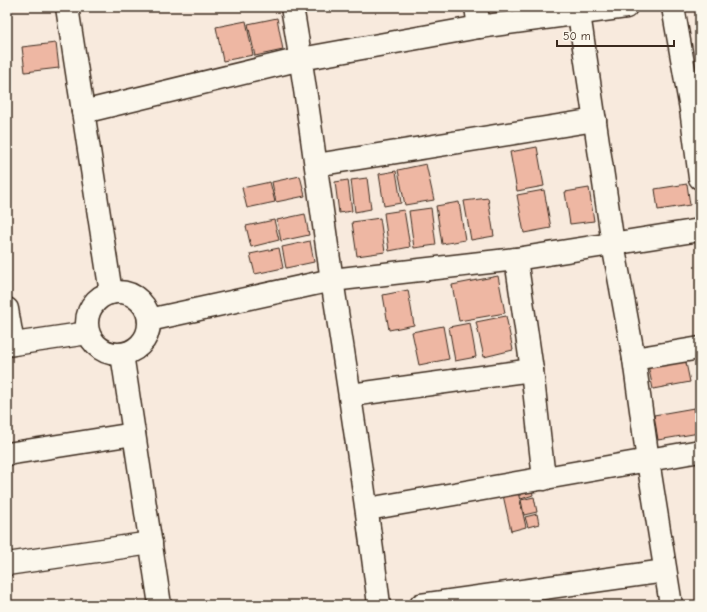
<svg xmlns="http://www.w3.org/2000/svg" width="707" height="612" font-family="'Comic Neue',sans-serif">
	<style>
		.building { fill: #eeb7a3; stroke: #3b2a1e }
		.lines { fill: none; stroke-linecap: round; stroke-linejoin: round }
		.minor-casing { stroke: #3b2a1e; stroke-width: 25 }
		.minor { stroke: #fbf7ec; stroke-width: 22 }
	</style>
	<rect width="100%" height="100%" fill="#f8eadd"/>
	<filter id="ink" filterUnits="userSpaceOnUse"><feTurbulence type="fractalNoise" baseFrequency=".025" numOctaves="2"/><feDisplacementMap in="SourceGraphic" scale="8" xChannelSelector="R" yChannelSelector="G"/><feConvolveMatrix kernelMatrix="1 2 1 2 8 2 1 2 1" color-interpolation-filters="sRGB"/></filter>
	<g filter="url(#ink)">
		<!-- building -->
		<g class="building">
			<polygon points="277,18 283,50 255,56 248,24"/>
			<polygon points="246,21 253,55 223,61 216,27"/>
			<polygon points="56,43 59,68 25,72 22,47"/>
			<polygon points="537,147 544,186 517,191 510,152"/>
			<polygon points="426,164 434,200 405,205 398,170"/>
			<polygon points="396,171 401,203 384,206 379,174"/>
			<polygon points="300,176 305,196 276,202 272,182"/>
			<polygon points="367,178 371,209 355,212 351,180"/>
			<polygon points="348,180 352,211 339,213 335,182"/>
			<polygon points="270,182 275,202 247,208 242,188"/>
			<polygon points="687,184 690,205 658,210 655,189"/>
			<polygon points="589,188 594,221 570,224 565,192"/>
			<polygon points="544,190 551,228 524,233 517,195"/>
			<polygon points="488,198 494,236 471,240 464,201"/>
			<polygon points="459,202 465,240 442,244 436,206"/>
			<polygon points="431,208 436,245 414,248 409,211"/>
			<polygon points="404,210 410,247 389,251 384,213"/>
			<polygon points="305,214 309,235 281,241 277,220"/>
			<polygon points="380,218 385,252 357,256 352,222"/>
			<polygon points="274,220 279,240 251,247 246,226"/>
			<polygon points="310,241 314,262 286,268 282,247"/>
			<polygon points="279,248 283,268 255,274 250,254"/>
			<polygon points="498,276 505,313 459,321 452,285"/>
			<polygon points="408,290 414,325 389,330 383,295"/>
			<polygon points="506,316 513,350 484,357 476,322"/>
			<polygon points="470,323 476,357 455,361 449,327"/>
			<polygon points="443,326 449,359 419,365 412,332"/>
			<polygon points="685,358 690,382 653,389 648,365"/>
			<polygon points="694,408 699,433 658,440 654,415"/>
			<polygon points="531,485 533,495 521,499 518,489"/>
			<polygon points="518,492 526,527 511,531 503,495"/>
			<polygon points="534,497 537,512 524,515 521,500"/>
			<polygon points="537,514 539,524 528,527 525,517"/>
		</g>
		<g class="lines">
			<!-- minor casing -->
			<g class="minor-casing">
				<g id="minor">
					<polyline points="67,7 111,293"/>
					<path d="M292,7c16,91 26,182 40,273 17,109 34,216 47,325"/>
					<polyline points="476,7 479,27"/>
					<polyline points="578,7 613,244 634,359 648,461 671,605"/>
					<polyline points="673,7 691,109 700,178"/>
					<polyline points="83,112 301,59 479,27 626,7"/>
					<polyline points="316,165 595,120"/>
					<polyline points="516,259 532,370 544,479"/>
					<circle cx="118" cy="323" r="31"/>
					<polyline points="7,309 13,344"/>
					<polyline points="149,320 332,280 516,259 700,230"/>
					<polyline points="7,345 88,333"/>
					<polyline points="122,354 160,605"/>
					<polyline points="634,359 700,348"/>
					<polyline points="351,395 532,370"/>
					<polyline points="7,454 134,434"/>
					<polyline points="368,509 700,451"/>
					<polyline points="7,564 151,543"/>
					<polyline points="421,605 665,571"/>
				</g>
			</g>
			<!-- minor -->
			<use href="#minor" class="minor"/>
		</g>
	</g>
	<!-- margin -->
	<rect width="707" height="612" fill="none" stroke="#fbf7ec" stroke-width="24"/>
	<rect x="12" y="12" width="683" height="588" fill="none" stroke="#3b2a1e" stroke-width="1.5" filter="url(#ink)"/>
	<!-- scale -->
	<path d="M557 40v6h117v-6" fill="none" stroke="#3b2a1e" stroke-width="2"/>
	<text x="563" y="40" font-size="12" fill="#3b2a1e" stroke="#fbf7ec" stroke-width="3" paint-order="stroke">50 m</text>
</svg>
